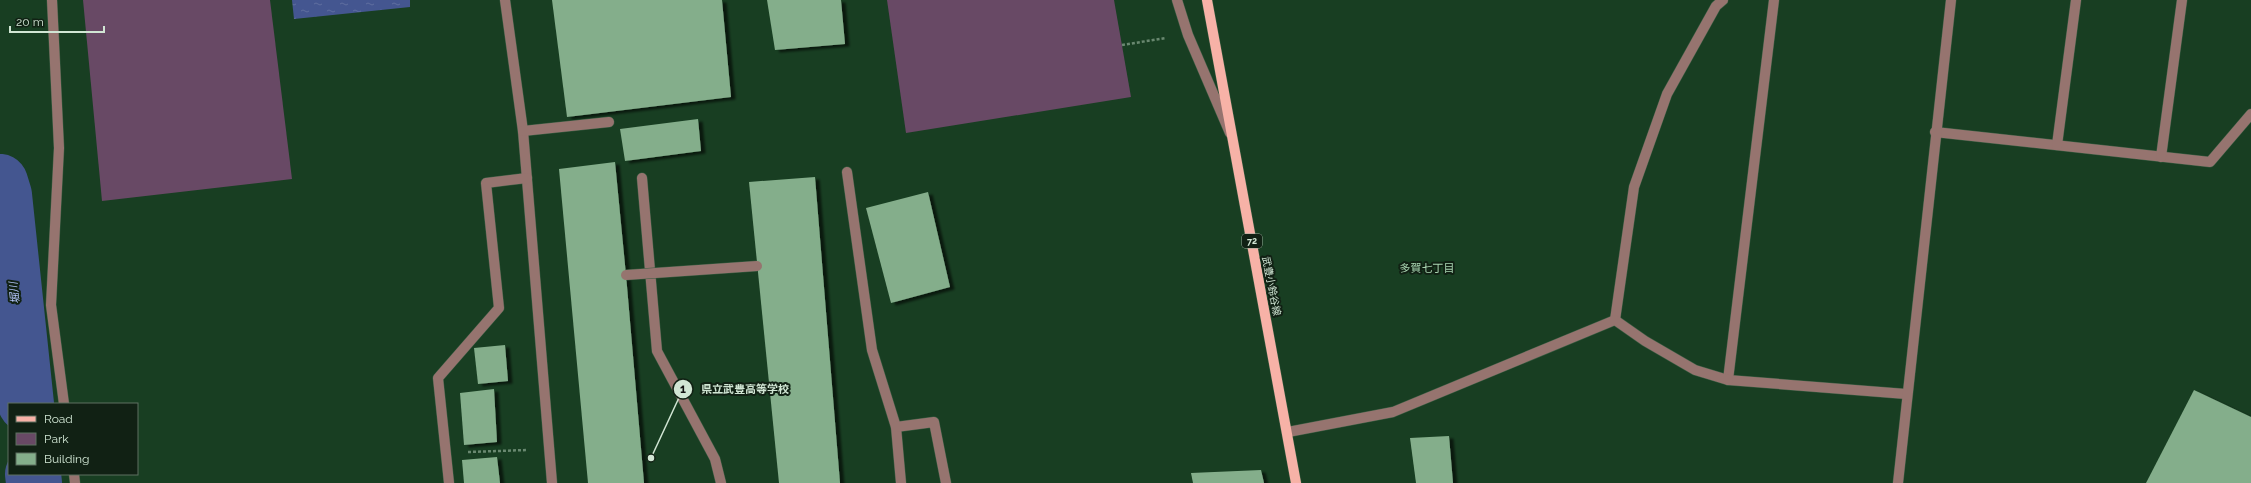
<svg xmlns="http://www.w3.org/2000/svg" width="2251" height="483" font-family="Raleway,'Noto Sans JP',sans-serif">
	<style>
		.green { fill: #684965 }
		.water { fill: url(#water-ripples) }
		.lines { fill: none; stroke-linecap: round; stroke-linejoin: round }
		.river { stroke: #445690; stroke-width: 56 }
		.building { fill: #84ae8b; filter: url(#shadow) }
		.minor-casing { stroke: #395c42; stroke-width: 11 }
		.major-casing { stroke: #395c42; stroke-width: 11 }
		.path { stroke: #698870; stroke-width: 2.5; stroke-dasharray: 3 2; stroke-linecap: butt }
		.minor { stroke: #96746f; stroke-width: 10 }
		.major { stroke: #f7b2a7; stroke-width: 10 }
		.minor-bridge-casing { stroke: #395c42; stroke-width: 11; stroke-linecap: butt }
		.minor-bridge { stroke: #96746f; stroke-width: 10 }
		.labels { text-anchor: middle; stroke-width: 4; stroke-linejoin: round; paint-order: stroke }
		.shield { fill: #112114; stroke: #97ab9a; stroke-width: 1 }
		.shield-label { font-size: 9px; font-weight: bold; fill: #d1e6d4 }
		.street-label { font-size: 10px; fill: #d1e6d4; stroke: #112114 }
		.neighbourhood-label { font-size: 11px; fill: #a9d4b1; stroke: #112114 }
		.water-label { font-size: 11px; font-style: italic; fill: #b3c5f9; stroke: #112114 }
		.leader { fill: none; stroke: #d1e6d4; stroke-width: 1.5 }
		.callout-dot { fill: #d1e6d4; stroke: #112114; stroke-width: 1.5 }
		.mark-label { font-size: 12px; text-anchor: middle; font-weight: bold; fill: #111 }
		.callout-label { font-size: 11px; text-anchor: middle; font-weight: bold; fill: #d1e6d4; stroke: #112114; stroke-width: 4; stroke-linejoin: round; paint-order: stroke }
	</style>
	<defs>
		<pattern id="water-ripples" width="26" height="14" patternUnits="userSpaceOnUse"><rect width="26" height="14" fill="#445690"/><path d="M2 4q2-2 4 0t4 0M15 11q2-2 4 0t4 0" fill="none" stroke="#5e6e9f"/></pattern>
		<filter id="shadow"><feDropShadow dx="4.5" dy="2.5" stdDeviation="1" flood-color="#0009"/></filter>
	</defs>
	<rect width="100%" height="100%" fill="#183e22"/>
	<!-- green -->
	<g class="green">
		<polygon points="83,0 270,0 292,179 102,201"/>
		<polygon points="887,0 1114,0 1131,97 906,133"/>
	</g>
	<!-- water -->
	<polygon class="water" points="292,0 410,0 410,7 294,19"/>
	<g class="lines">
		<!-- river -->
		<g class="river">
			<polyline points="0,182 4,195 26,404"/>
			<polyline points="33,474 34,483"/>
		</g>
	</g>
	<!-- building -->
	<g class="building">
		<polygon points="552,0 722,0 731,97 567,117"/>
		<polygon points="767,0 841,0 845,44 775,50"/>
		<polygon points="698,119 701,151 625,161 620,129"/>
		<polygon points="615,162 626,275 644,483 588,483 559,169"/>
		<polygon points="815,177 840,483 779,483 749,182"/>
		<polygon points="928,192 950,287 891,303 866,208"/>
		<polygon points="505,345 508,381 478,384 474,348"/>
		<polygon points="494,389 497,442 464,445 460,393"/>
		<polygon points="2194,390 2251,417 2251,483 2146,483"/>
		<polygon points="1449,436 1453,483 1416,483 1410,438"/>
		<polygon points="497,457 500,483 464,483 462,460"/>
		<polygon points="1261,470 1264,483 1193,483 1191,473"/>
	</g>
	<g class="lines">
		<!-- minor casing -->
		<g class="minor-casing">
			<g id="minor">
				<polyline points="52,0 59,148 51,305 64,404"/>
				<polyline points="505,0 523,131 552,483"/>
				<polyline points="1177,0 1188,35 1230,133"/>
				<polyline points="1774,0 1728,380 1906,394"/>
				<polyline points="523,131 609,122"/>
				<polyline points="1935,132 2210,162 2251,114"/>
				<polyline points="2057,145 2076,0"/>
				<polyline points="2161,157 2182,0"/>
				<polyline points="847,172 872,350 896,427 901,483"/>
				<polyline points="642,178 657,351 715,459 721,483"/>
				<polyline points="1615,320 1634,187 1667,94 1716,6 1723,0"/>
				<polyline points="896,427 934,422 946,483"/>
				<polyline points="1288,432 1393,412 1615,320 1645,341 1695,370 1728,380"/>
				<polyline points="74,474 75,483"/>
				<polyline points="449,483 438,378 499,308 486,183 527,178"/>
				<polyline points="1898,483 1951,0"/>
			</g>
		</g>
		<!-- major casing -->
		<g class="major-casing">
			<polyline id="major" points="1207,0 1296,483"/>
		</g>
		<!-- path -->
		<g class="path">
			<polyline points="1122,45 1166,38"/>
			<polyline points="468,452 527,450"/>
		</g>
		<!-- minor -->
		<use href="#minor" class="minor"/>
		<!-- major -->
		<use href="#major" class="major"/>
		<!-- minor-bridge casing -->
		<g class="minor-bridge-casing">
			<polyline id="minor-bridge" points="626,275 757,266"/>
		</g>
		<!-- minor-bridge -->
		<use href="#minor-bridge" class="minor-bridge"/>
	</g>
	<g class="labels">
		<!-- shield labels -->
		<rect class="shield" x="1242" y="234" width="20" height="14" rx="3"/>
		<g class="shield-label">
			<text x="1252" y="244">72</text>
		</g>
		<!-- street labels -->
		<g class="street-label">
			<text transform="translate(1272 286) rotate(79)" y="4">武豊小鈴谷線</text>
		</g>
		<!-- neighbourhood labels -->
		<g class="neighbourhood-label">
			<text x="1427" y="272">多賀七丁目</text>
		</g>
		<!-- water labels -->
		<g class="water-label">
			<text transform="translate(14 293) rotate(-96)" y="4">堀川</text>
		</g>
	</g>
	<!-- callouts -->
	<path class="leader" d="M651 458L683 389"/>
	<g class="callout-dot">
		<circle cx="651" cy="458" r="4"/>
		<circle cx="683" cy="389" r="10"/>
	</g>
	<g class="mark-label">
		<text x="683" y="393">1</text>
	</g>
	<g class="callout-label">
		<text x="745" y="393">県立武豊高等学校</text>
	</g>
	<!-- legend -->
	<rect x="8" y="403" width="130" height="72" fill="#112114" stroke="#5e7061"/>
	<rect x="16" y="416" width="20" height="6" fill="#f7b2a7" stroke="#5e7061"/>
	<text x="44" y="423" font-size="12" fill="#d1e6d4">Road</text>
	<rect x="16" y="433" width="20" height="12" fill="#684965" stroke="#5e7061"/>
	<text x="44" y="443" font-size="12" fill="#d1e6d4">Park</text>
	<rect x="16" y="453" width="20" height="12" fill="#84ae8b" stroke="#5e7061"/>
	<text x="44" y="463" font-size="12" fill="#d1e6d4">Building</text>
	<!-- scale -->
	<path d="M10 26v6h94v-6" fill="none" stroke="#d1e6d4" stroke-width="2"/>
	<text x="16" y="26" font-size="12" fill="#d1e6d4" stroke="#112114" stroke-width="3" paint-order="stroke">20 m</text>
</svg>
